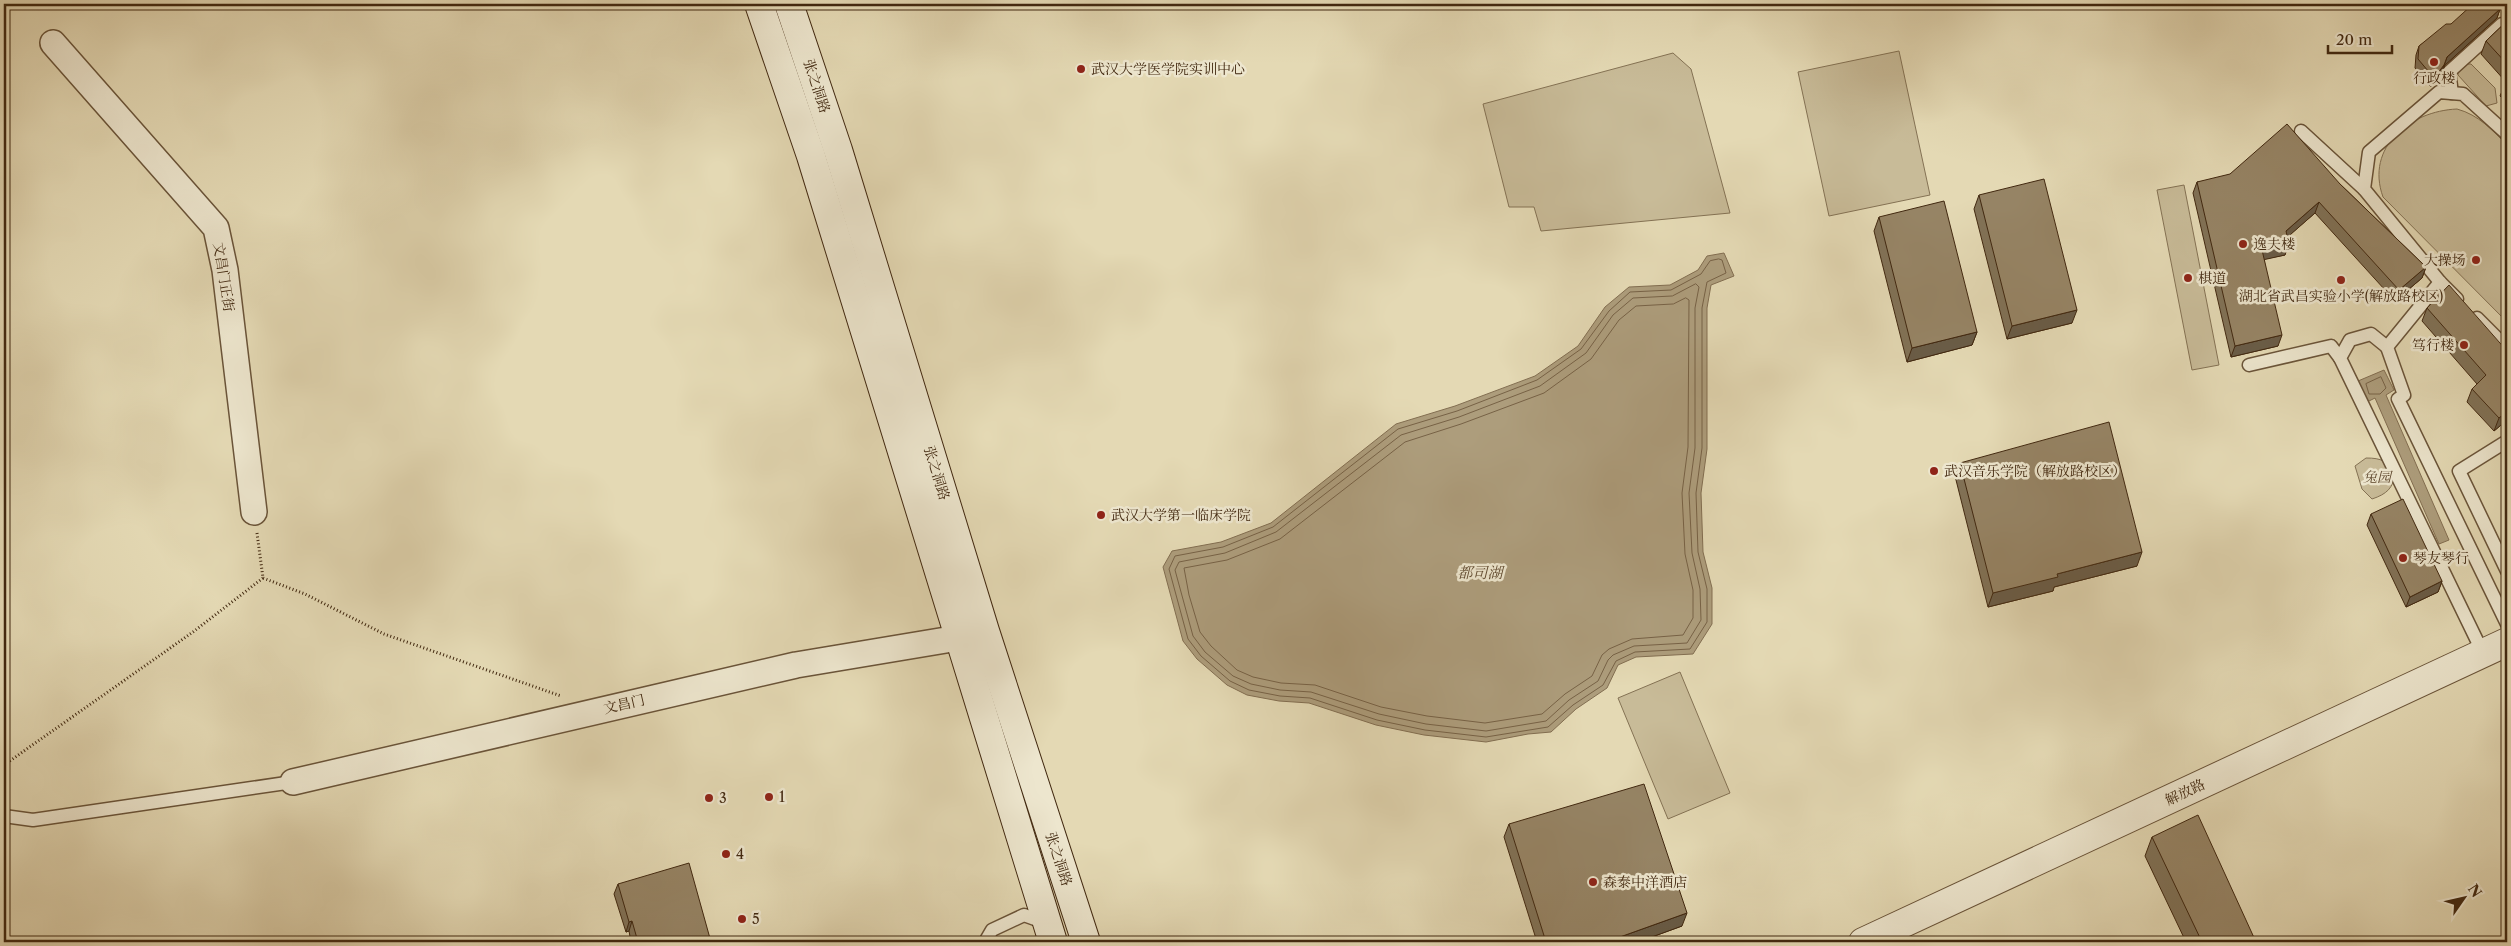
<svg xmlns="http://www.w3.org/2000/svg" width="2511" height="946" font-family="'Libre Caslon Text','Noto Serif SC',serif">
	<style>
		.green { fill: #c8bb98; stroke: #847254 }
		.water { fill: #ad9d7c; stroke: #826e51 }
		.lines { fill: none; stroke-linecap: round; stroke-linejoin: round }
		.shore { stroke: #776246; stroke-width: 1 }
		.service-casing { stroke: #6a5439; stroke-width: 15 }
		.minor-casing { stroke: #6a5439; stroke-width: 28 }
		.tertiary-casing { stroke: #6a5439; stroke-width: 30 }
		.secondary-casing { stroke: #412810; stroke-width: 30 }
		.path { stroke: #412810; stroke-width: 3; stroke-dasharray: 1 2.5; stroke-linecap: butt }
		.service { stroke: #ede6ce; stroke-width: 12 }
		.minor { stroke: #ede6ce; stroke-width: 25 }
		.tertiary { stroke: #ede6ce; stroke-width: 28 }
		.secondary { stroke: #ede6ce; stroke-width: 28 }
		.wall { fill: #817257; stroke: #412810 }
		.shaded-wall { fill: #695c47; stroke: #412810 }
		.building { fill: #968465; stroke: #412810 }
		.poi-dot { fill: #8f2418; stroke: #ede6ce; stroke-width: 2 }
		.labels { text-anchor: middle; stroke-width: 5; stroke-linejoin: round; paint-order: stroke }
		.poi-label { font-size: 14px; fill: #412810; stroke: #ede6ce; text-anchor: start }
		.street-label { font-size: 14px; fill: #412810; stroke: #ede6ce }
		.park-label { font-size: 14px; font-style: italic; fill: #5c452b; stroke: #ede6ce }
		.water-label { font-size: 15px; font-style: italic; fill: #614b30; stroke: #ede6ce }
	</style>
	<rect width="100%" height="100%" fill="#e4d9b4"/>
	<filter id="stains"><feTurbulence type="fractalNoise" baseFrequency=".004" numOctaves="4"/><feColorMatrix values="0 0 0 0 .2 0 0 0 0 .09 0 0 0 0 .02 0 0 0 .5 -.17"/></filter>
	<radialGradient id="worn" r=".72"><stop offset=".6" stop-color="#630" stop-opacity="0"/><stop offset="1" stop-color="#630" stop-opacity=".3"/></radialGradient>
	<!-- green -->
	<g class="green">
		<polygon points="1899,51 1930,195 1829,216 1798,72"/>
		<polygon points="1673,53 1691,69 1730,213 1541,231 1534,207 1509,207 1483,104"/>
		<polygon points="2467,64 2471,64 2495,88 2497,103 2486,106 2458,75 2458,70"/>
		<path d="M2457,109c22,6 35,21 50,36v177l-124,-125c-18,-50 27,-86 74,-88z"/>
		<polygon points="2184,185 2219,365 2192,370 2157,190"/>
		<path d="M2366,458c16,0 21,3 29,16 -2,14 -8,20 -23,25l-10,-10 -7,-23z"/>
		<polygon points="1680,672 1730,793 1668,819 1618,698"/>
	</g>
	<!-- water -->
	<g class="water">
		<polygon points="1724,253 1734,276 1711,285 1707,308 1707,449 1701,493 1703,552 1712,588 1712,624 1693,654 1636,657 1618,665 1607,688 1576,709 1551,732 1528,734 1486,742 1424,735 1376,725 1309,703 1279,701 1247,695 1227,685 1197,659 1183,641 1163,567 1172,551 1221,542 1271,523 1396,424 1455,406 1535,376 1578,346 1605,307 1629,287 1670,285 1698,270 1707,256"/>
		<polygon points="2384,370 2394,390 2386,395 2449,540 2439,544 2375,398 2367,402 2358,381"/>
	</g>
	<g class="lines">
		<!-- shore -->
		<g class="shore">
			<polygon points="1719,259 1722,260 1726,273 1707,282 1702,308 1702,448 1696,493 1698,552 1707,589 1707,622 1690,649 1635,652 1616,661 1603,685 1573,705 1548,727 1486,737 1425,730 1377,720 1310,698 1280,696 1249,690 1230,681 1201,656 1188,639 1169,569 1175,556 1223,547 1273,527 1398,429 1457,411 1537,380 1581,349 1609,311 1630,292 1671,290 1701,274 1710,261"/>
			<polygon points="1696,284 1699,287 1695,308 1695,448 1689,493 1692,553 1700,589 1701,620 1687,643 1634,646 1613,655 1608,660 1598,681 1569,700 1546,721 1486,731 1426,724 1379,714 1311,692 1280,690 1251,684 1233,676 1205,652 1193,636 1175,570 1179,562 1225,553 1276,532 1401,435 1459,417 1540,386 1586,353 1613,315 1633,298 1672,296"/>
			<polygon points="1686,298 1689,300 1688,447 1682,493 1685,554 1693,590 1693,618 1683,635 1632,639 1609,649 1602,655 1592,676 1565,694 1542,714 1485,723 1427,716 1381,707 1315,685 1281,683 1253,677 1237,670 1211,646 1200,632 1189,595 1184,568 1227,560 1280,539 1405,442 1461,424 1544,393 1591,359 1619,320 1636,306 1673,304"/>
			<polygon points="2381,377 2386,388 2380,394 2369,394 2366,384"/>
		</g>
		<!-- service casing -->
		<g class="service-casing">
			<g id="service">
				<polyline points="2452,93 2449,72 2502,24 2507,24"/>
				<polyline points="2301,131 2364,189"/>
				<polyline points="2440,282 2387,347 2404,395 2398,399 2507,624"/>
				<polyline points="2457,299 2440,282 2364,189 2369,152 2439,92 2463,94 2507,134"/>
				<polyline points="2477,318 2507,348"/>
				<polyline points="2387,347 2371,334 2350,340 2340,358 2483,653"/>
				<polyline points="2249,365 2331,346 2340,358"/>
				<polyline points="2507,441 2459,471 2507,571"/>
				<polyline points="4,816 33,820 293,782"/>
				<polyline points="985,942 992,930 1024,915 1046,923"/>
			</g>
		</g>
		<!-- minor casing -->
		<g class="minor-casing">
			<g id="minor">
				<polyline points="53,43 216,228 225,270 254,512"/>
				<polyline points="293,782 796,665 958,638"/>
			</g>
		</g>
		<!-- tertiary casing -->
		<g class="tertiary-casing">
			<polyline id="tertiary" points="1863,942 2507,642"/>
		</g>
		<!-- secondary casing -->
		<g class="secondary-casing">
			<g id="secondary">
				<polyline points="759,4 811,156 1053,942"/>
				<polyline points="789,4 838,150 985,631 1086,942"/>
			</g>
		</g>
		<!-- path -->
		<g class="path">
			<polyline points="257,533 263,578 305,594 384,634 561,696"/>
			<polyline points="4,765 193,632 263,578"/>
		</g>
		<!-- service -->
		<use href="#service" class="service"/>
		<!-- minor -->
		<use href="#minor" class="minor"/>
		<!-- tertiary -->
		<use href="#tertiary" class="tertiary"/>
		<!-- secondary -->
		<use href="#secondary" class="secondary"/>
	</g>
	<!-- wall -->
	<g class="wall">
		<polygon points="2500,9 2497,18 2445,65 2441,75 2431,87 2415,68 2416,55 2419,46 2451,24"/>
		<polygon points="2507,21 2507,103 2500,96 2506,82 2481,54 2486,41"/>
		<polygon points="2197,182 2340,184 2426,267 2422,278 2395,301 2315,213 2287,237 2285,255 2264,259 2278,346 2231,357 2193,193"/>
		<polygon points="1979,195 2072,323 2007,339 1974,209"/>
		<polygon points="1879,217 1977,332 1972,345 1907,362 1874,231"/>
		<polygon points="2427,308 2507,351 2507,420 2494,431 2467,402 2472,389 2477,384 2422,321"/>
		<polygon points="1960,463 2137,566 2054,587 2053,591 1988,607 1955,476"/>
		<polygon points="2371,514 2442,581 2438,592 2406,607 2367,525"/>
		<polygon points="1509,824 1682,926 1638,942 1537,942 1504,837"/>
		<polygon points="2152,837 2256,942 2186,942 2145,856"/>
		<polygon points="618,884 711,942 631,942 629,931 626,932 614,894"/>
	</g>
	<!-- shaded-wall -->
	<g class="shaded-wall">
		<polygon points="2500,9 2497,18 2444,66 2447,57"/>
		<polygon points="2444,65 2441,75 2431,87 2434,78"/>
		<polygon points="2319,202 2315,213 2282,242 2286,231"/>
		<polygon points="2289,244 2285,255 2258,261 2262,250"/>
		<polygon points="2426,267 2422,278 2395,301 2399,290"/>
		<polygon points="2077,310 2072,323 2007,339 2012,326"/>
		<polygon points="1977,332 1972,345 1907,362 1912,348"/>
		<polygon points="2282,335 2278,346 2231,357 2235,346"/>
		<polygon points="2507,411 2507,420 2494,431 2499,418"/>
		<polygon points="2142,552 2137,566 2054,587 2053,591 1988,607 1993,593 2057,574"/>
		<polygon points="2442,581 2438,592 2406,607 2410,597"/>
		<polygon points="1687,913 1682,926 1638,942 1606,942"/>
		<polygon points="632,921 629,931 626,932 629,922"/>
	</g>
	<!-- building -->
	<g class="building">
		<polygon points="2473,4 2495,4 2500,9 2447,57 2444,65 2434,78 2418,59 2419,46 2446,24 2451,24"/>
		<polygon points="2507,21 2507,64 2486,41"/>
		<polygon points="2287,124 2340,184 2426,267 2399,290 2319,202 2286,231 2289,244 2262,250 2282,335 2235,346 2197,182 2230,174"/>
		<polygon points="2044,179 2077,310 2012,326 1979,195"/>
		<polygon points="1944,201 1977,332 1912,348 1879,217"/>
		<polygon points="2449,285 2507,351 2507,411 2499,418 2472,389 2486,375 2427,308"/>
		<polygon points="2109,422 2142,552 2057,574 2058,577 1993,593 1960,463"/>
		<polygon points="2403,499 2442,581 2410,597 2371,514"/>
		<polygon points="1644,784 1687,913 1606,942 1546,942 1509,824"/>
		<polygon points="2198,815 2256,942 2202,942 2152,837"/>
		<polygon points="689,863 711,942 638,942 632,921 629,922 618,884"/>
	</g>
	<!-- markers -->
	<g class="poi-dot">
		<circle cx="2434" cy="62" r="5"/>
		<circle cx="1081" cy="69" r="5"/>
		<circle cx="2243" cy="244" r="5"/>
		<circle cx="2476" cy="260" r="5"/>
		<circle cx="2188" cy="278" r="5"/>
		<circle cx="2341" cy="280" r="5"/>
		<circle cx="2464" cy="345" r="5"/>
		<circle cx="1934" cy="471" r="5"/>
		<circle cx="1101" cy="515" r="5"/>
		<circle cx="2403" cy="558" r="5"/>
		<circle cx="769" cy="797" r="5"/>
		<circle cx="709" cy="798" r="5"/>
		<circle cx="726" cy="854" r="5"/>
		<circle cx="1593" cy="882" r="5"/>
		<circle cx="742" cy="919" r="5"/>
	</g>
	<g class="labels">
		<!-- poi labels -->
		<g class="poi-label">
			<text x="1091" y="74">武汉大学医学院实训中心</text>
			<text x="2434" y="83" text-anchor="middle">行政楼</text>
			<text x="2253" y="249">逸夫楼</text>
			<text x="2466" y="265" text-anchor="end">大操场</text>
			<text x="2198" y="283">棋道</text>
			<text x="2341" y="301" text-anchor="middle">湖北省武昌实验小学(解放路校区)</text>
			<text x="2454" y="350" text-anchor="end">笃行楼</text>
			<text x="1944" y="476">武汉音乐学院（解放路校区）</text>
			<text x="1111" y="520">武汉大学第一临床学院</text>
			<text x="2413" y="563">琴友琴行</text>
			<text x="779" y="802">1</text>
			<text x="719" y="803">3</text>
			<text x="736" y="859">4</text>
			<text x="1603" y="887">森泰中洋酒店</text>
			<text x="752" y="924">5</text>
		</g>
		<!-- street labels -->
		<g class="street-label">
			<text transform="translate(817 86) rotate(72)" y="5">张之洞路</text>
			<text transform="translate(224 277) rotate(81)" y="5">文昌门正街</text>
			<text transform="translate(937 473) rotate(73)" y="5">张之洞路</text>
			<text transform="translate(624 704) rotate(-13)" y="5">文昌门</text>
			<text transform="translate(2185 792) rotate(-25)" y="5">解放路</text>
			<text transform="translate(1059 859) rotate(72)" y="5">张之洞路</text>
		</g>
		<!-- park labels -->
		<g class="park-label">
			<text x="2377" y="482">兔园</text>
		</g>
		<!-- water labels -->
		<g class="water-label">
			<text x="1480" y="578">都司湖</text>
		</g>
	</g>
	<!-- margin -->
	<rect width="2511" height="946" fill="none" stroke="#e4d9b4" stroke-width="20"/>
	<rect x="5" y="5" width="2501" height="936" fill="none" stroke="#412810" stroke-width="2.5"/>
	<rect x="10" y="10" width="2491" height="926" fill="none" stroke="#412810"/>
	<!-- north arrow -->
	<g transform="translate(2464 898) rotate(56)" stroke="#ede6ce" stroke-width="4" paint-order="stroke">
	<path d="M0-4L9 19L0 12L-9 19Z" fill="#412810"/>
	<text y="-8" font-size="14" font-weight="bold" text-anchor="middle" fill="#412810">N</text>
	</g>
	<!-- scale -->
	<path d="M2328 45v8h64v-8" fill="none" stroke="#412810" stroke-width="2.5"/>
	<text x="2336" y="45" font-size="15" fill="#412810" stroke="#ede6ce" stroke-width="4" paint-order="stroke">20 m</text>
	<rect width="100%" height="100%" filter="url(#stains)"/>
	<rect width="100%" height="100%" fill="url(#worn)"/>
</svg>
